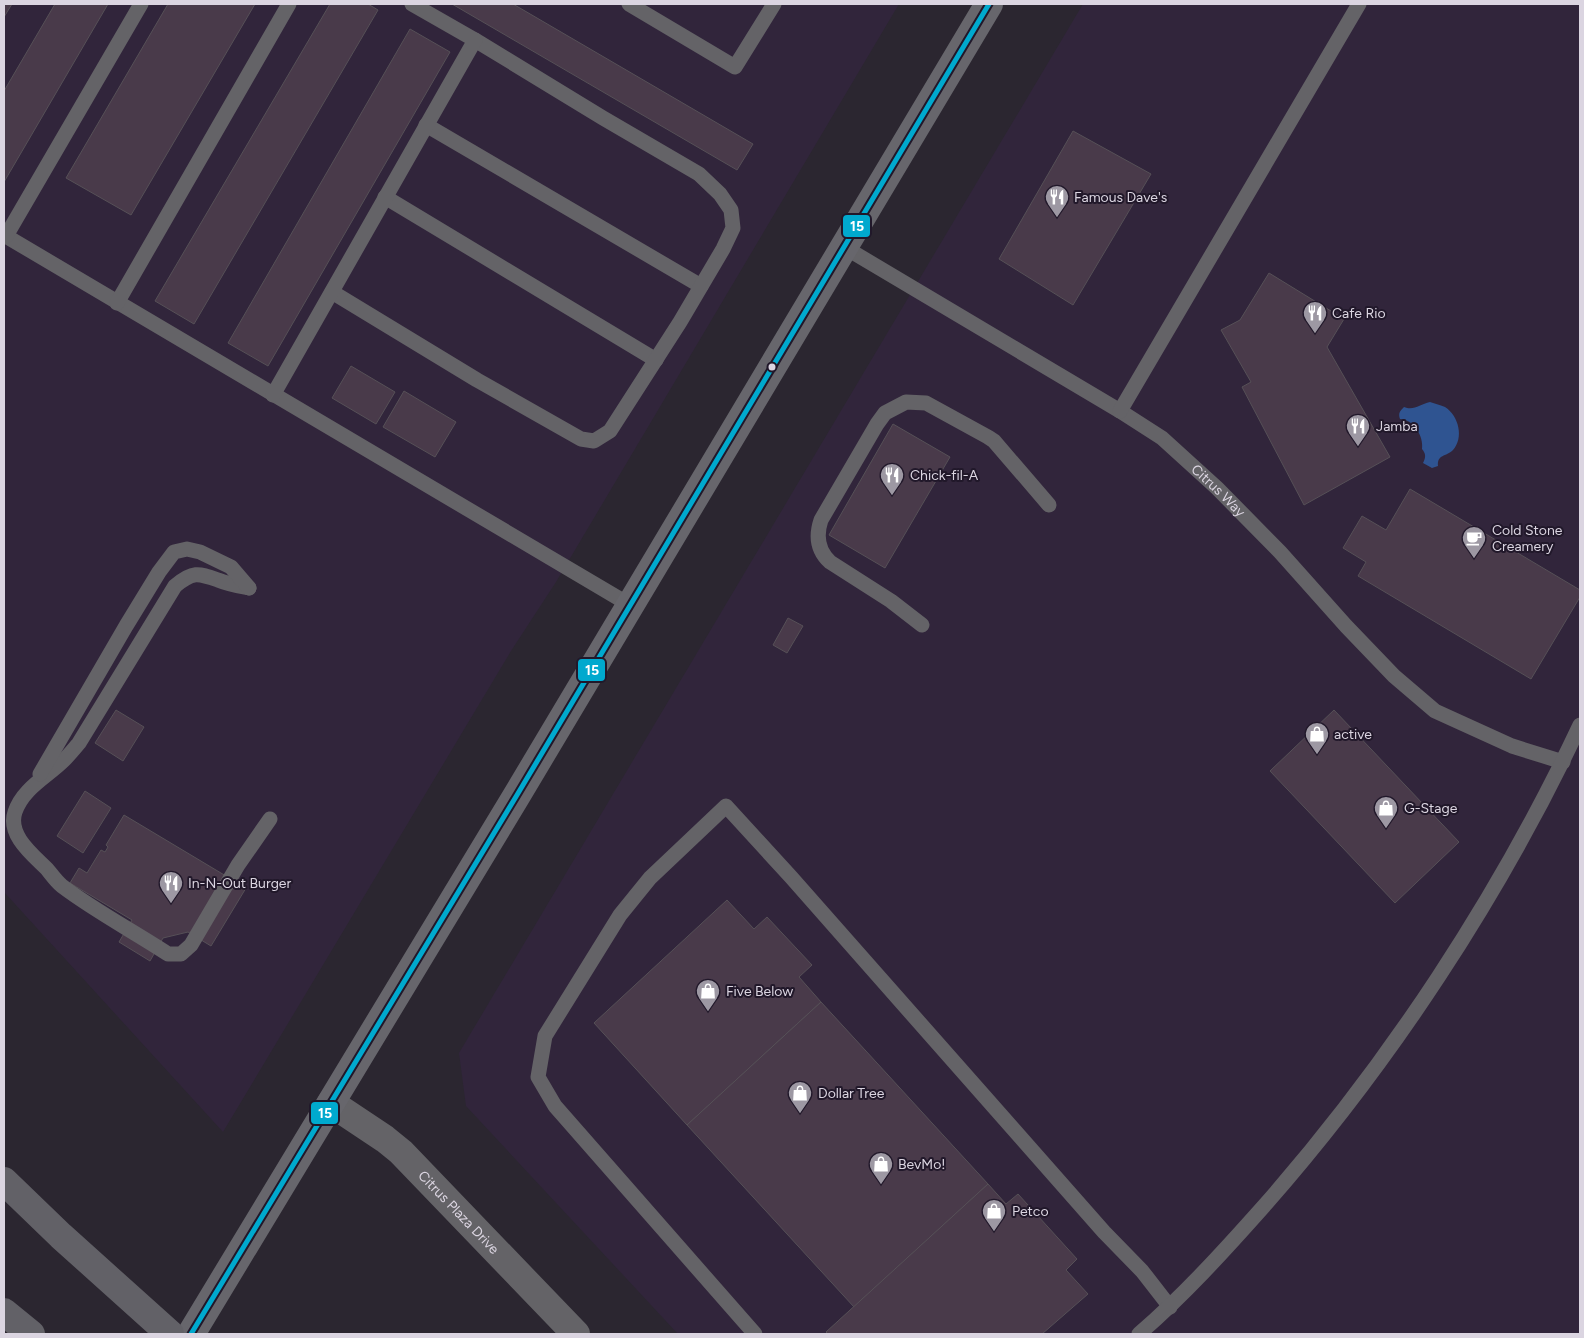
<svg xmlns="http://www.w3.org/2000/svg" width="1584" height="1338" font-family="Figtree,sans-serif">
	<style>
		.built { fill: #31253b }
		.water { fill: #2f5491 }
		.building { fill: #493a4a; stroke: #565057 }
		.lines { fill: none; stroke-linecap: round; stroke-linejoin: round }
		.service { stroke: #646367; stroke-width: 15 }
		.tertiary { stroke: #646367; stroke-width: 28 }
		.secondary { stroke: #67666c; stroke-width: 28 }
		.motorway { stroke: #626167; stroke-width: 28 }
		.bus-1-casing { stroke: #21182a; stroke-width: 9 }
		.bus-1 { stroke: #00a9ce; stroke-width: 5 }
		.bus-dot { fill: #dbd5e1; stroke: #21182a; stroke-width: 2 }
		.labels { text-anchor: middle; stroke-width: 4; stroke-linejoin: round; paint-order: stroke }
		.poi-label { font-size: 14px; fill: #dbd5e1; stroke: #21182a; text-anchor: start }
		.street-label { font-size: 14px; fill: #dbd5e1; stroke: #21182a }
		.line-badge { stroke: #21182a; stroke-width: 2 }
		.badge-label { font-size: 14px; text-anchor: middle; font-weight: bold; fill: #fff }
	</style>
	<rect width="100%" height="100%" fill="#2b2630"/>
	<!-- built -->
	<g class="built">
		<polygon points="4,4 899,4 556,582 511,651 223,1132 4,892"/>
		<polygon points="1083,4 1580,4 1580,1334 678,1334 466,1106 459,1053"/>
	</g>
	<!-- water -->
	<path class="water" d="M1430,402c5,2 11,3 15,5 14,9 19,31 8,43 -7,7 -16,4 -15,16l-6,2 -9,-5c3,-6 3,-9 -1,-14 2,-13 -9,-30 -22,-30 -2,-6 0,-8 4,-12 10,4 16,-3 26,-5z"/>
	<!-- building -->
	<g class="building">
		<polygon points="4,4 12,4 4,17"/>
		<polygon points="55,4 108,4 4,182 4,91"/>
		<polygon points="168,4 255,4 131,215 66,178"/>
		<polygon points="330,4 368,4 378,10 194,324 155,301"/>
		<polygon points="452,4 513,4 753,144 737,170"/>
		<polygon points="410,29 450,52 268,366 228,343"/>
		<polygon points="1073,131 1151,174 1073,305 999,259"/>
		<polygon points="1269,273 1344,319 1327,347 1390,457 1304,505 1242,387 1251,382 1221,330 1240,320"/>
		<polygon points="351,366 395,392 376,424 332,398"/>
		<polygon points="404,391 456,422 435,457 383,427"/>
		<polygon points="893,424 950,457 885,568 829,535"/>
		<polygon points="1410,489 1580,590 1580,597 1531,679 1358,576 1366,562 1343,548 1362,516 1386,530"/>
		<polygon points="788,618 803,626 787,653 773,645"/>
		<polygon points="116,710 144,727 123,761 95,743"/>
		<polygon points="1334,710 1459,842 1395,903 1270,771"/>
		<polygon points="85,791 111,808 83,853 57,836"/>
		<polygon points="124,815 246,888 211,946 188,932 163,938 150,961 119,942 132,920 70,883 79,868 87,873 101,850 105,852 108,847 106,845"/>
		<polygon points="727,900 754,929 767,917 812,965 799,977 821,1002 687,1125 594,1023"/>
		<polygon points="821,1002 988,1184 854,1307 687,1125"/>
		<polygon points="988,1184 1006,1204 1018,1194 1077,1259 1066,1270 1088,1294 1042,1334 828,1334 826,1332"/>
	</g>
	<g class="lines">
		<!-- service -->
		<g class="service">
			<polyline points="629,4 735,67 774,4"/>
			<polyline points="426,125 701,286"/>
			<polyline points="385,197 656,360"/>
			<polyline points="4,235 630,605"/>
			<polyline points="6,236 141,4"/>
			<path id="s1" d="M844,247l276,164 42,27 55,50 63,64 66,74 48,50 41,35 77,35 51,16"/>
			<polyline points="332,292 477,380 581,439 594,441 610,431 680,322 723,249 733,228 731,210 720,194 699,174 603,118 475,40"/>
			<polyline points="117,303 289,4"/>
			<polyline points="273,395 475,40 412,4"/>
			<polyline points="1120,411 1359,4"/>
			<path d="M249,588c-10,-2 -21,-4 -31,-8 -20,-7 -25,-9 -43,6l-96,157c-5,6 -10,12 -15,17 -17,17 -41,28 -49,52 -8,23 18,43 32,57 5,6 9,12 15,17 33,25 71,45 106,68h13l10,-9 47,-80 32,-46"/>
			<path d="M922,625l-31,-24 -61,-39c-13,-12 -14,-27 -9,-42l56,-96 8,-11 21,-11 20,1 62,34 6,4 55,64"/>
			<polyline points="40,774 126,626 159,572 174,552 187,549 200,552 231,567 249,588"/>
			<polyline points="755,1334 555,1106 538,1077 545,1036 620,915 650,878 726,806 791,877 1104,1232 1142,1271 1170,1307"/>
			<path d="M1139,1334c45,-39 85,-83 125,-128 125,-142 235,-309 316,-481"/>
		</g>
		<!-- tertiary -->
		<path class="tertiary" id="s2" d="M331,1103l54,36 16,13 175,182"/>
		<!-- secondary -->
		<polyline class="secondary" points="191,1334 517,795 989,4"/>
		<!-- motorway -->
		<g class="motorway">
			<polyline points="4,1181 61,1236 170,1334"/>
			<polyline points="4,1312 31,1334"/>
		</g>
		<!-- bus-1 casing -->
		<g class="bus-1-casing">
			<polyline id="bus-1" points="191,1334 517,795 989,4"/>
		</g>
		<!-- bus-1 -->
		<use href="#bus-1" class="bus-1"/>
	</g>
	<!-- icons -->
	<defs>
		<g id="restaurant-pin" transform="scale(1.25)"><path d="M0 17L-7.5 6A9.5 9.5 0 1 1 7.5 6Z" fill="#9d98a3" stroke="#21182a"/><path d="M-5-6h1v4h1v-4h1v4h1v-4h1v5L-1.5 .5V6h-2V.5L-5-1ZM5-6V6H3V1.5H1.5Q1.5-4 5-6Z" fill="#fff"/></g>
		<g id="cafe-pin" transform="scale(1.25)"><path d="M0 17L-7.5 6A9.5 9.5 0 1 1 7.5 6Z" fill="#9d98a3" stroke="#21182a"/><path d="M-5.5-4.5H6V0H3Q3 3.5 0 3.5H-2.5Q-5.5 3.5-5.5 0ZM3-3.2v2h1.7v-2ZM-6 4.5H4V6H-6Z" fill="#fff"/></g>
		<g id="shop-pin" transform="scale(1.25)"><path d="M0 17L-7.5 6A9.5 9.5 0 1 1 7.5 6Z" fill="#9d98a3" stroke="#21182a"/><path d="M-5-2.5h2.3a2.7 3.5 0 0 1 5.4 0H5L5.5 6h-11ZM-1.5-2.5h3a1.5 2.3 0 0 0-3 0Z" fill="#fff"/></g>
	</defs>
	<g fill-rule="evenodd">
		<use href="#restaurant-pin" x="1057" y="197"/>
		<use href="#restaurant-pin" x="1315" y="313"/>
		<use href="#restaurant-pin" x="1358" y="426"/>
		<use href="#restaurant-pin" x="892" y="475"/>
		<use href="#cafe-pin" x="1474" y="538"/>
		<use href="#shop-pin" x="1317" y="734"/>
		<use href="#shop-pin" x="1386" y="808"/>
		<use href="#restaurant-pin" x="171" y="883"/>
		<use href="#shop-pin" x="708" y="991"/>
		<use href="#shop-pin" x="800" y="1093"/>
		<use href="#shop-pin" x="881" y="1164"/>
		<use href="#shop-pin" x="994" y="1211"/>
	</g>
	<!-- markers -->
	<circle class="bus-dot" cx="772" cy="367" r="4.5"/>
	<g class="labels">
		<!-- poi labels -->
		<g class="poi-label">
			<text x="1074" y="202">Famous Dave's</text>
			<text x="1332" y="318">Cafe Rio</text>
			<text x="1376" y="431">Jamba</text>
			<text x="910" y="480">Chick-fil-A</text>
			<text x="1492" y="535">Cold Stone<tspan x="1492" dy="16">Creamery</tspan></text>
			<text x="1334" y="739">active</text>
			<text x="1404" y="813">G-Stage</text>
			<text x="188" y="888">In-N-Out Burger</text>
			<text x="726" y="996">Five Below</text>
			<text x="818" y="1098">Dollar Tree</text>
			<text x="898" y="1169">BevMo!</text>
			<text x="1012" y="1216">Petco</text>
		</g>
		<!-- street labels -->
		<g class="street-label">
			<text dy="5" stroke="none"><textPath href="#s1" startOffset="448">Citrus Way</textPath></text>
			<text dy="5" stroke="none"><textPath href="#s2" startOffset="169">Citrus Plaza Drive</textPath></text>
		</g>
	</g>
	<g class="line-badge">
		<rect x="842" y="214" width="29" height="24" rx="5" fill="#00a9ce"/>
		<rect x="577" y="658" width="29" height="24" rx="5" fill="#00a9ce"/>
		<rect x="310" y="1101" width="29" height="24" rx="5" fill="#00a9ce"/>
	</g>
	<g class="badge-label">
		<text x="857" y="231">15</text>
		<text x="592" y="675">15</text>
		<text x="325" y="1118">15</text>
	</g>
	<!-- border -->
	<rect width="1584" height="1338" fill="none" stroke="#dbd5e1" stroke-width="10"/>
</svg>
